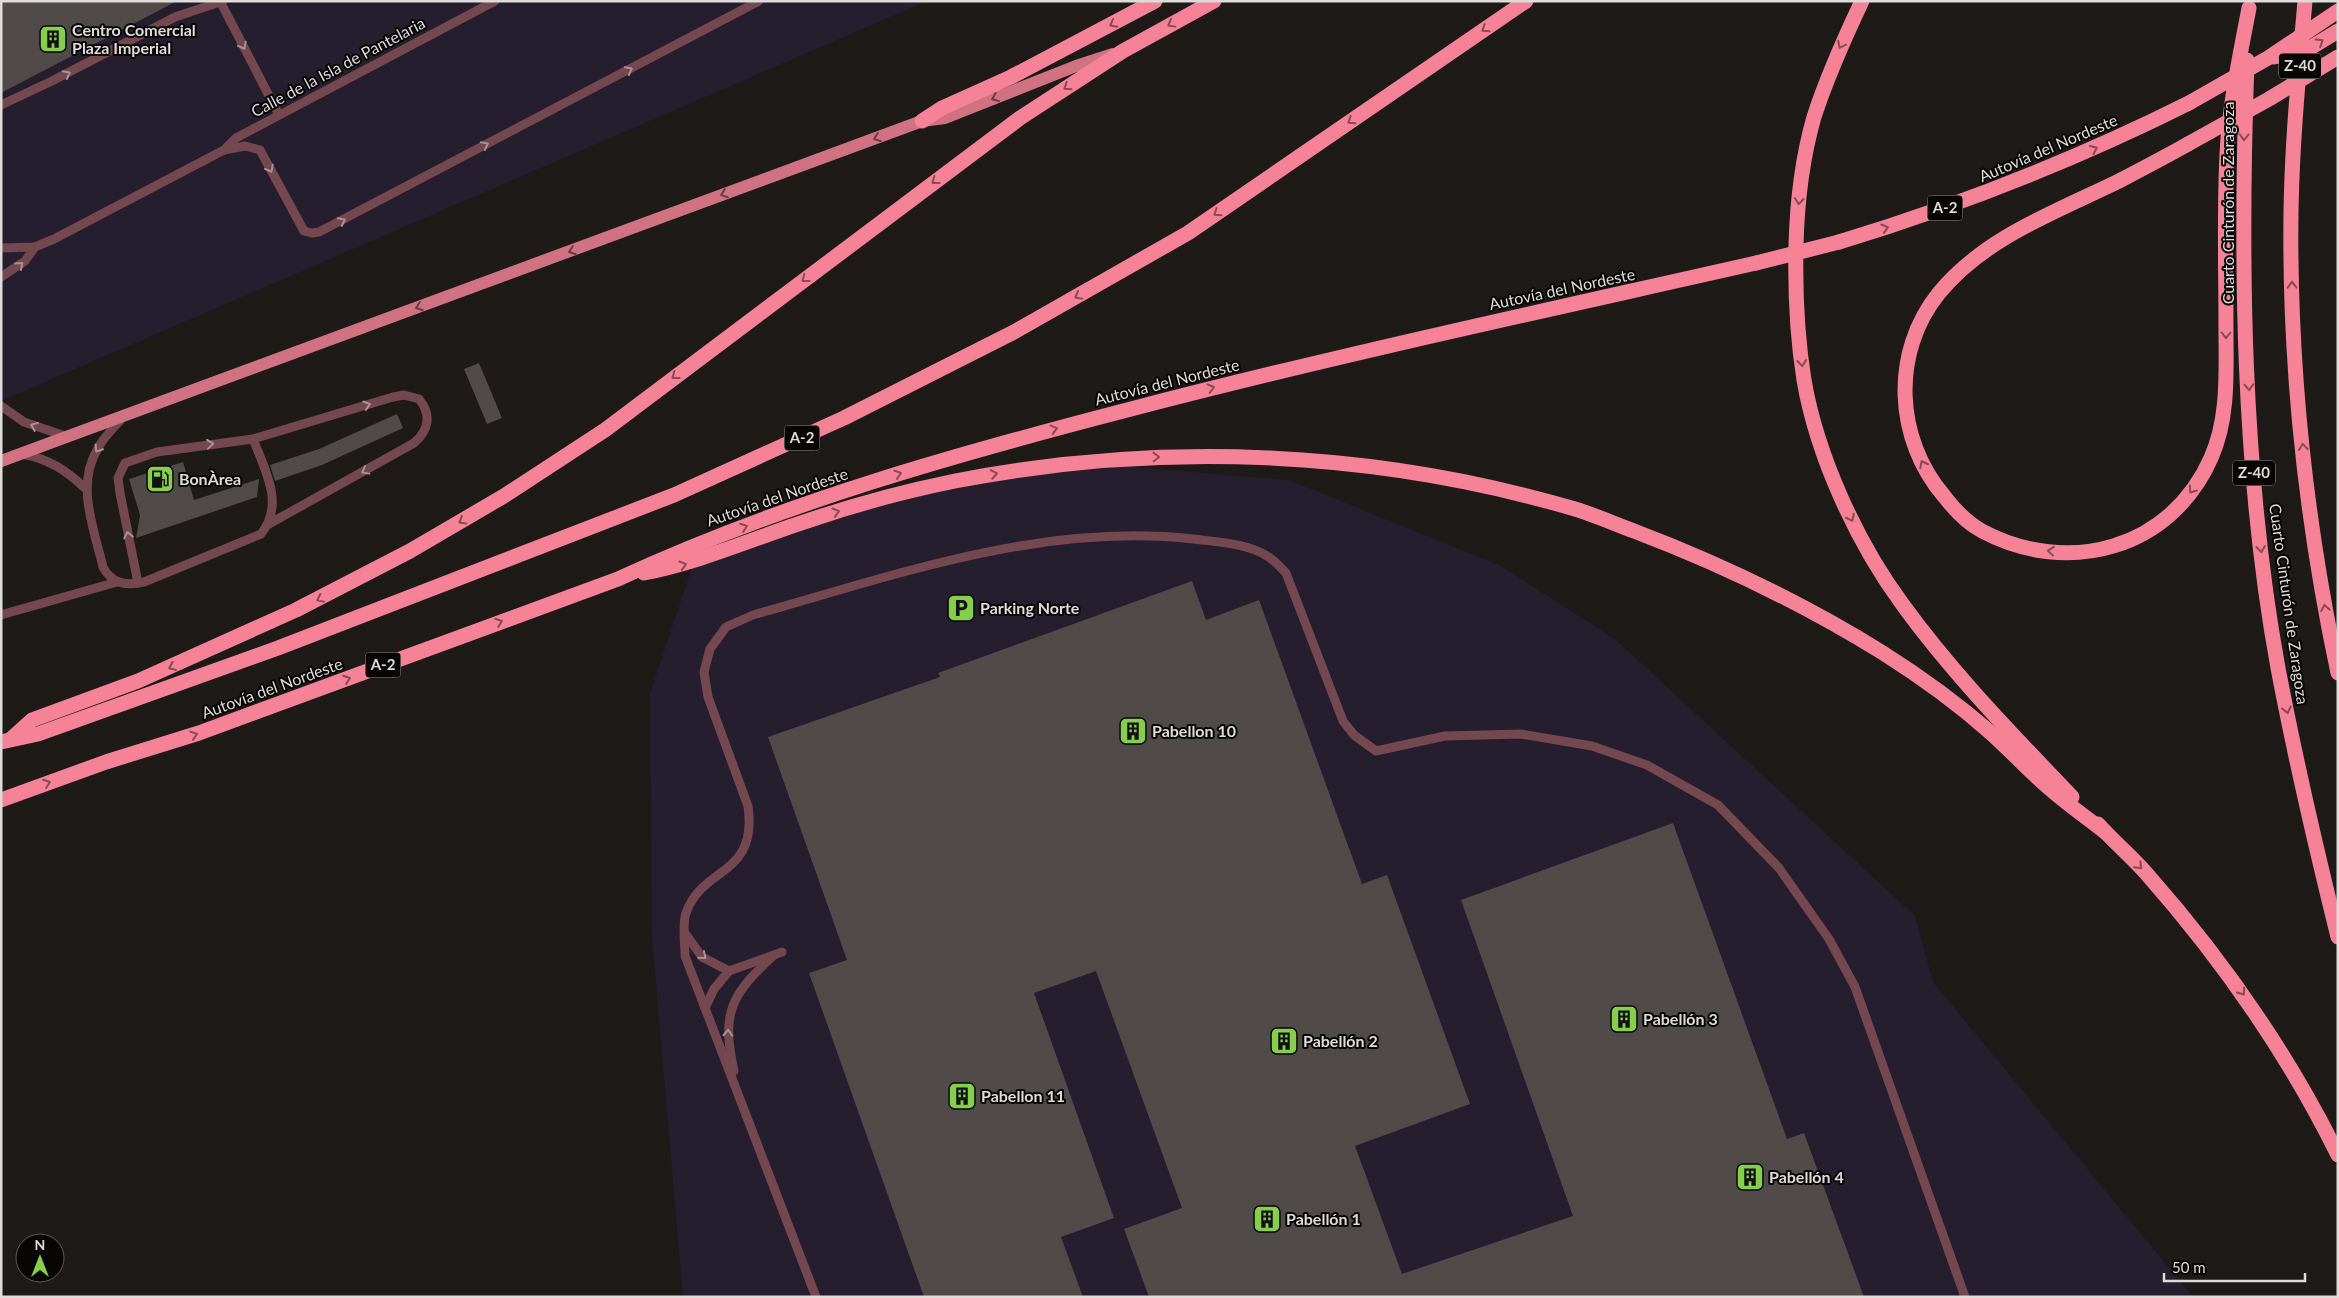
<svg xmlns="http://www.w3.org/2000/svg" width="2339" height="1298" font-family="Lato,sans-serif">
	<style>
		.commercial { fill: #251e2e }
		.building { fill: #504a48 }
		.lines { fill: none; stroke-linecap: round; stroke-linejoin: round }
		.service { stroke: #75474f; stroke-width: 9 }
		.primary { stroke: #d17283; stroke-width: 12 }
		.motorway { stroke: #f58297; stroke-width: 15 }
		.motorway-bridge { stroke: #f58297; stroke-width: 15 }
		.oneway { stroke: #8a4a55 }
		.oneway2 { stroke: #aa9294 }
		.oneway3 { stroke: #6c3c44 }
		.labels { text-anchor: middle; stroke-width: 4; stroke-linejoin: round; paint-order: stroke }
		.shield { fill: #070605; stroke: #9e9c9a; stroke-width: 1 }
		.shield-label { font-size: 15px; font-weight: bold; fill: #dedcda }
		.poi-label { font-size: 16px; font-weight: bold; fill: #dedcda; stroke: #070605; text-anchor: start }
		.street-label { font-size: 16px; fill: #dedcda; stroke: #070605 }
	</style>
	<rect width="100%" height="100%" fill="#1d1a17"/>
	<!-- commercial -->
	<g class="commercial">
		<polygon points="1,1 927,1 1,401"/>
		<polygon points="1033,459 1289,480 1501,566 1616,640 1915,916 1933,982 2193,1297 683,1297 652,938 650,693 694,562"/>
	</g>
	<!-- building -->
	<g class="building">
		<polygon points="1,1 177,1 1,93"/>
		<polygon points="479,363 502,418 487,424 464,369"/>
		<polygon points="397,414 403,428 322,465 275,481 270,465 319,449"/>
		<polygon points="183,462 194,500 259,479 257,497 136,538 140,515 129,479"/>
		<polygon points="1192,581 1206,620 1259,600 1362,884 1387,875 1470,1104 1355,1146 1402,1274 1573,1216 1461,900 1673,823 1787,1139 1804,1133 1864,1297 1149,1297 1124,1229 1182,1208 1096,971 1034,993 1114,1218 1061,1237 1083,1297 924,1297 809,973 847,960 768,737 940,677 938,673"/>
	</g>
	<g class="lines">
		<!-- service -->
		<g class="service">
			<polyline points="221,3 279,115"/>
			<polyline points="1,105 52,81 175,17 223,1"/>
			<polyline points="224,150 236,138 495,1"/>
			<polyline points="1,248 35,247 54,239 224,150 245,146 260,150 304,231 312,233 319,232 759,1"/>
			<polyline points="1,277 25,261 35,247"/>
			<polyline points="1,406 24,422 68,437"/>
			<path d="M124,416c-9,11 -21,21 -27,34 -21,36 -3,79 6,117 9,17 23,19 41,15l117,-48c24,-30 4,-64 -8,-95"/>
			<path d="M22,454c27,5 44,16 64,35"/>
			<path d="M138,583l-18,-90 -2,-15 7,-15 32,-11 96,-13 140,-42 11,-2 15,4c13,16 10,31 -5,44l-145,81"/>
			<polyline points="1,615 117,582"/>
			<polyline points="685,933 702,957 729,971"/>
			<polyline points="705,1008 714,989 729,971 782,952"/>
			<path d="M734,1071c-13,-59 -3,-76 40,-116"/>
			<path d="M816,1297l-131,-341c0,-13 -3,-31 1,-43 17,-48 72,-36 62,-107l-40,-109 -4,-25 6,-23 16,-22 27,-12c143,-40 289,-93 440,-76 24,3 57,4 77,19 6,4 11,10 16,15l57,148 11,14 22,16 69,-15 76,-2 71,12 55,19 71,40 61,63 50,71 26,48 110,310"/>
		</g>
		<!-- primary -->
		<polyline class="primary" points="1,461 922,121 945,118 1076,66 1113,54"/>
		<!-- motorway -->
		<g class="motorway">
			<path d="M1862,1c-18,38 -35,76 -48,116 -12,42 -17,86 -18,129 -1,45 1,90 8,134 13,76 53,163 99,225 50,69 110,130 169,192"/>
			<path d="M2305,1c-6,70 -13,141 -14,211 -2,154 15,310 47,461"/>
			<path d="M2247,60c-7,200 -5,411 31,608 17,90 38,180 60,269"/>
			<polyline points="922,121 942,108 1011,77 1155,1"/>
			<path d="M2188,144c-23,13 -46,25 -69,37 -63,31 -134,56 -180,112 -48,59 -44,146 5,203 10,13 23,27 38,35 86,46 189,18 229,-73 18,-40 15,-86 15,-128 0,-58 -2,-117 1,-175 2,-50 13,-99 22,-147"/>
			<path d="M1839,242c122,-37 236,-82 350,-139"/>
			<path d="M644,573c57,-11 110,-35 166,-53 47,-16 96,-29 145,-39 206,-40 419,-31 620,28 20,6 40,15 59,22 87,33 170,73 249,122 38,24 75,51 108,80 20,18 38,38 58,55 18,16 37,29 56,44"/>
			<polyline points="11,739 32,720 138,681 296,610 410,551 504,496 605,430 1020,118 1123,51 1214,1"/>
			<polyline points="1,742 38,734 278,648 674,495 844,418 1014,332 1188,233 1526,1"/>
			<path d="M1,800l105,-38 93,-29 419,-154c164,-76 339,-125 513,-170 207,-54 417,-99 625,-146"/>
			<path d="M2098,824c15,17 33,32 48,49 76,86 141,179 192,282"/>
		</g>
		<!-- motorway-bridge -->
		<g class="motorway-bridge">
			<polyline points="2274,57 2305,51 2338,31"/>
			<polyline points="2189,103 2268,58 2338,11"/>
			<polyline points="2188,144 2269,99 2338,57"/>
			<polyline points="1756,263 1839,242"/>
		</g>
	</g>
	<!-- one-way arrows -->
	<defs><path id="oneway-chevron" d="M-2-3.5L2.5 0L-2 3.5" fill="none" stroke-width="1.6" stroke-linecap="round" stroke-linejoin="round" transform="scale(1.25)"/></defs>
	<g class="oneway">
		<use href="#oneway-chevron" transform="translate(1113 24) rotate(152)"/>
		<use href="#oneway-chevron" transform="translate(1171 24) rotate(151)"/>
		<use href="#oneway-chevron" transform="translate(1485 29) rotate(146)"/>
		<use href="#oneway-chevron" transform="translate(2320 42) rotate(-32)"/>
		<use href="#oneway-chevron" transform="translate(1841 45) rotate(116)"/>
		<use href="#oneway-chevron" transform="translate(1067 87) rotate(147)"/>
		<use href="#oneway-chevron" transform="translate(1351 121) rotate(146)"/>
		<use href="#oneway-chevron" transform="translate(2244 137) rotate(91)"/>
		<use href="#oneway-chevron" transform="translate(2094 149) rotate(-24)"/>
		<use href="#oneway-chevron" transform="translate(935 181) rotate(143)"/>
		<use href="#oneway-chevron" transform="translate(1799 201) rotate(96)"/>
		<use href="#oneway-chevron" transform="translate(1217 213) rotate(146)"/>
		<use href="#oneway-chevron" transform="translate(1885 228) rotate(-17)"/>
		<use href="#oneway-chevron" transform="translate(805 279) rotate(143)"/>
		<use href="#oneway-chevron" transform="translate(2292 285) rotate(-91)"/>
		<use href="#oneway-chevron" transform="translate(1078 296) rotate(151)"/>
		<use href="#oneway-chevron" transform="translate(2226 335) rotate(90)"/>
		<use href="#oneway-chevron" transform="translate(1802 363) rotate(83)"/>
		<use href="#oneway-chevron" transform="translate(675 376) rotate(143)"/>
		<use href="#oneway-chevron" transform="translate(2249 387) rotate(87)"/>
		<use href="#oneway-chevron" transform="translate(1211 388) rotate(-14)"/>
		<use href="#oneway-chevron" transform="translate(1054 429) rotate(-15)"/>
		<use href="#oneway-chevron" transform="translate(2303 447) rotate(-97)"/>
		<use href="#oneway-chevron" transform="translate(1156 457) rotate(-1)"/>
		<use href="#oneway-chevron" transform="translate(1923 464) rotate(-117)"/>
		<use href="#oneway-chevron" transform="translate(898 474) rotate(-18)"/>
		<use href="#oneway-chevron" transform="translate(994 474) rotate(-10)"/>
		<use href="#oneway-chevron" transform="translate(2192 490) rotate(126)"/>
		<use href="#oneway-chevron" transform="translate(836 512) rotate(-17)"/>
		<use href="#oneway-chevron" transform="translate(1851 518) rotate(63)"/>
		<use href="#oneway-chevron" transform="translate(462 521) rotate(149)"/>
		<use href="#oneway-chevron" transform="translate(744 527) rotate(-20)"/>
		<use href="#oneway-chevron" transform="translate(2261 549) rotate(83)"/>
		<use href="#oneway-chevron" transform="translate(2051 551) rotate(-174)"/>
		<use href="#oneway-chevron" transform="translate(683 565) rotate(-17)"/>
		<use href="#oneway-chevron" transform="translate(320 599) rotate(154)"/>
		<use href="#oneway-chevron" transform="translate(2325 608) rotate(-99)"/>
		<use href="#oneway-chevron" transform="translate(499 622) rotate(-20)"/>
		<use href="#oneway-chevron" transform="translate(172 667) rotate(157)"/>
		<use href="#oneway-chevron" transform="translate(347 679) rotate(-20)"/>
		<use href="#oneway-chevron" transform="translate(2287 710) rotate(78)"/>
		<use href="#oneway-chevron" transform="translate(194 735) rotate(-18)"/>
		<use href="#oneway-chevron" transform="translate(47 783) rotate(-20)"/>
		<use href="#oneway-chevron" transform="translate(2139 866) rotate(45)"/>
		<use href="#oneway-chevron" transform="translate(2242 992) rotate(54)"/>
	</g>
	<g class="oneway2">
		<use href="#oneway-chevron" transform="translate(243 46) rotate(62)"/>
		<use href="#oneway-chevron" transform="translate(629 70) rotate(-28)"/>
		<use href="#oneway-chevron" transform="translate(67 74) rotate(-28)"/>
		<use href="#oneway-chevron" transform="translate(485 145) rotate(-28)"/>
		<use href="#oneway-chevron" transform="translate(270 169) rotate(62)"/>
		<use href="#oneway-chevron" transform="translate(342 221) rotate(-27)"/>
		<use href="#oneway-chevron" transform="translate(20 265) rotate(-42)"/>
		<use href="#oneway-chevron" transform="translate(367 405) rotate(-17)"/>
		<use href="#oneway-chevron" transform="translate(34 426) rotate(-158)"/>
		<use href="#oneway-chevron" transform="translate(210 444) rotate(-6)"/>
		<use href="#oneway-chevron" transform="translate(98 449) rotate(122)"/>
		<use href="#oneway-chevron" transform="translate(365 471) rotate(151)"/>
		<use href="#oneway-chevron" transform="translate(128 535) rotate(-102)"/>
		<use href="#oneway-chevron" transform="translate(703 956) rotate(41)"/>
		<use href="#oneway-chevron" transform="translate(728 1033) rotate(-87)"/>
	</g>
	<g class="oneway3">
		<use href="#oneway-chevron" transform="translate(995 98) rotate(158)"/>
		<use href="#oneway-chevron" transform="translate(877 138) rotate(160)"/>
		<use href="#oneway-chevron" transform="translate(724 194) rotate(160)"/>
		<use href="#oneway-chevron" transform="translate(572 251) rotate(160)"/>
		<use href="#oneway-chevron" transform="translate(419 307) rotate(160)"/>
	</g>
	<!-- icons -->
	<defs>
		<g id="building-square" transform="scale(1.4375)"><rect x="-9" y="-9" width="18" height="18" rx="4" fill="#85cf4c" stroke="#070605"/><path d="M-4-6H4V6H1V3H-1V6H-4ZM-2.5-4.3h1.7v1.8h-1.7ZM.8-4.3h1.7v1.8H.8ZM-2.5-1h1.7V.8h-1.7ZM.8-1h1.7V.8H.8Z" fill="#111"/></g>
		<g id="fuel-square" transform="scale(1.4375)"><rect x="-9" y="-9" width="18" height="18" rx="4" fill="#85cf4c" stroke="#070605"/><path d="M-5.5-6h7V0h2V4h1.3V-2.5L3-4.5l.8-.8L6-3V5H2.5V1h-1V6h-7ZM-4.2-4.7v3.2H.2V-4.7Z" fill="#111"/></g>
		<g id="parking-square" transform="scale(1.4375)"><rect x="-9" y="-9" width="18" height="18" rx="4" fill="#85cf4c" stroke="#070605"/><path d="M-3.5-5.5H1a3.5 3.5 0 0 1 0 7H-1V5.5H-3.5ZM-1-3.4V-.6H.8a1.4 1.4 0 0 0 0-2.8Z" fill="#111"/></g>
	</defs>
	<g fill-rule="evenodd">
		<use href="#building-square" x="53" y="39"/>
		<use href="#fuel-square" x="160" y="479"/>
		<use href="#parking-square" x="961" y="608"/>
		<use href="#building-square" x="1133" y="731"/>
		<use href="#building-square" x="1624" y="1019"/>
		<use href="#building-square" x="1284" y="1041"/>
		<use href="#building-square" x="962" y="1096"/>
		<use href="#building-square" x="1750" y="1177"/>
		<use href="#building-square" x="1267" y="1219"/>
	</g>
	<g class="labels">
		<!-- shield labels -->
		<g class="shield">
			<rect x="2279" y="53.5" width="42" height="25" rx="4"/>
			<rect x="1927.5" y="195.5" width="35" height="25" rx="4"/>
			<rect x="784.5" y="425.5" width="35" height="25" rx="4"/>
			<rect x="2233" y="460.5" width="42" height="25" rx="4"/>
			<rect x="365.5" y="652.5" width="35" height="25" rx="4"/>
		</g>
		<g class="shield-label">
			<text x="2300" y="71">Z-40</text>
			<text x="1945" y="213">A-2</text>
			<text x="802" y="443">A-2</text>
			<text x="2254" y="478">Z-40</text>
			<text x="383" y="670">A-2</text>
		</g>
		<!-- poi labels -->
		<g class="poi-label">
			<text x="72" y="36">Centro Comercial<tspan x="72" dy="18">Plaza Imperial</tspan></text>
			<text x="179" y="485">BonÀrea</text>
			<text x="980" y="614">Parking Norte</text>
			<text x="1152" y="737">Pabellon 10</text>
			<text x="1643" y="1025">Pabellón 3</text>
			<text x="1303" y="1047">Pabellón 2</text>
			<text x="981" y="1102">Pabellon 11</text>
			<text x="1769" y="1183">Pabellón 4</text>
			<text x="1286" y="1225">Pabellón 1</text>
		</g>
		<!-- street labels -->
		<g class="street-label">
			<text transform="translate(338 67) rotate(-28)" y="6">Calle de la Isla de Pantelaria</text>
			<text transform="translate(2048 148) rotate(-23)" y="6">Autovía del Nordeste</text>
			<text transform="translate(2228 203) rotate(-90)" y="6">Cuarto Cinturón de Zaragoza</text>
			<text transform="translate(1562 289) rotate(-12)" y="6">Autovía del Nordeste</text>
			<text transform="translate(1167 382) rotate(-14)" y="6">Autovía del Nordeste</text>
			<text transform="translate(777 497) rotate(-19)" y="6">Autovía del Nordeste</text>
			<text transform="translate(2289 604) rotate(82)" y="6">Cuarto Cinturón de Zaragoza</text>
			<text transform="translate(272 688) rotate(-20)" y="6">Autovía del Nordeste</text>
		</g>
	</g>
	<!-- border -->
	<rect width="2339" height="1298" fill="none" stroke="#dedcda" stroke-width="5"/>
	<!-- north arrow -->
	<g transform="translate(40 1258)"><circle r="24" fill="#070605" stroke="#5d5c5a"/>
	<path d="M0-4L9 19L0 12L-9 19Z" fill="#85cf4c"/>
	<text y="-8" font-size="14" font-weight="bold" text-anchor="middle" fill="#dedcda">N</text>
	</g>
	<!-- scale -->
	<path d="M2164 1273v8h141v-8" fill="none" stroke="#dedcda" stroke-width="2.5"/>
	<text x="2172" y="1273" font-size="15" fill="#dedcda" stroke="#070605" stroke-width="4" paint-order="stroke">50 m</text>
</svg>
